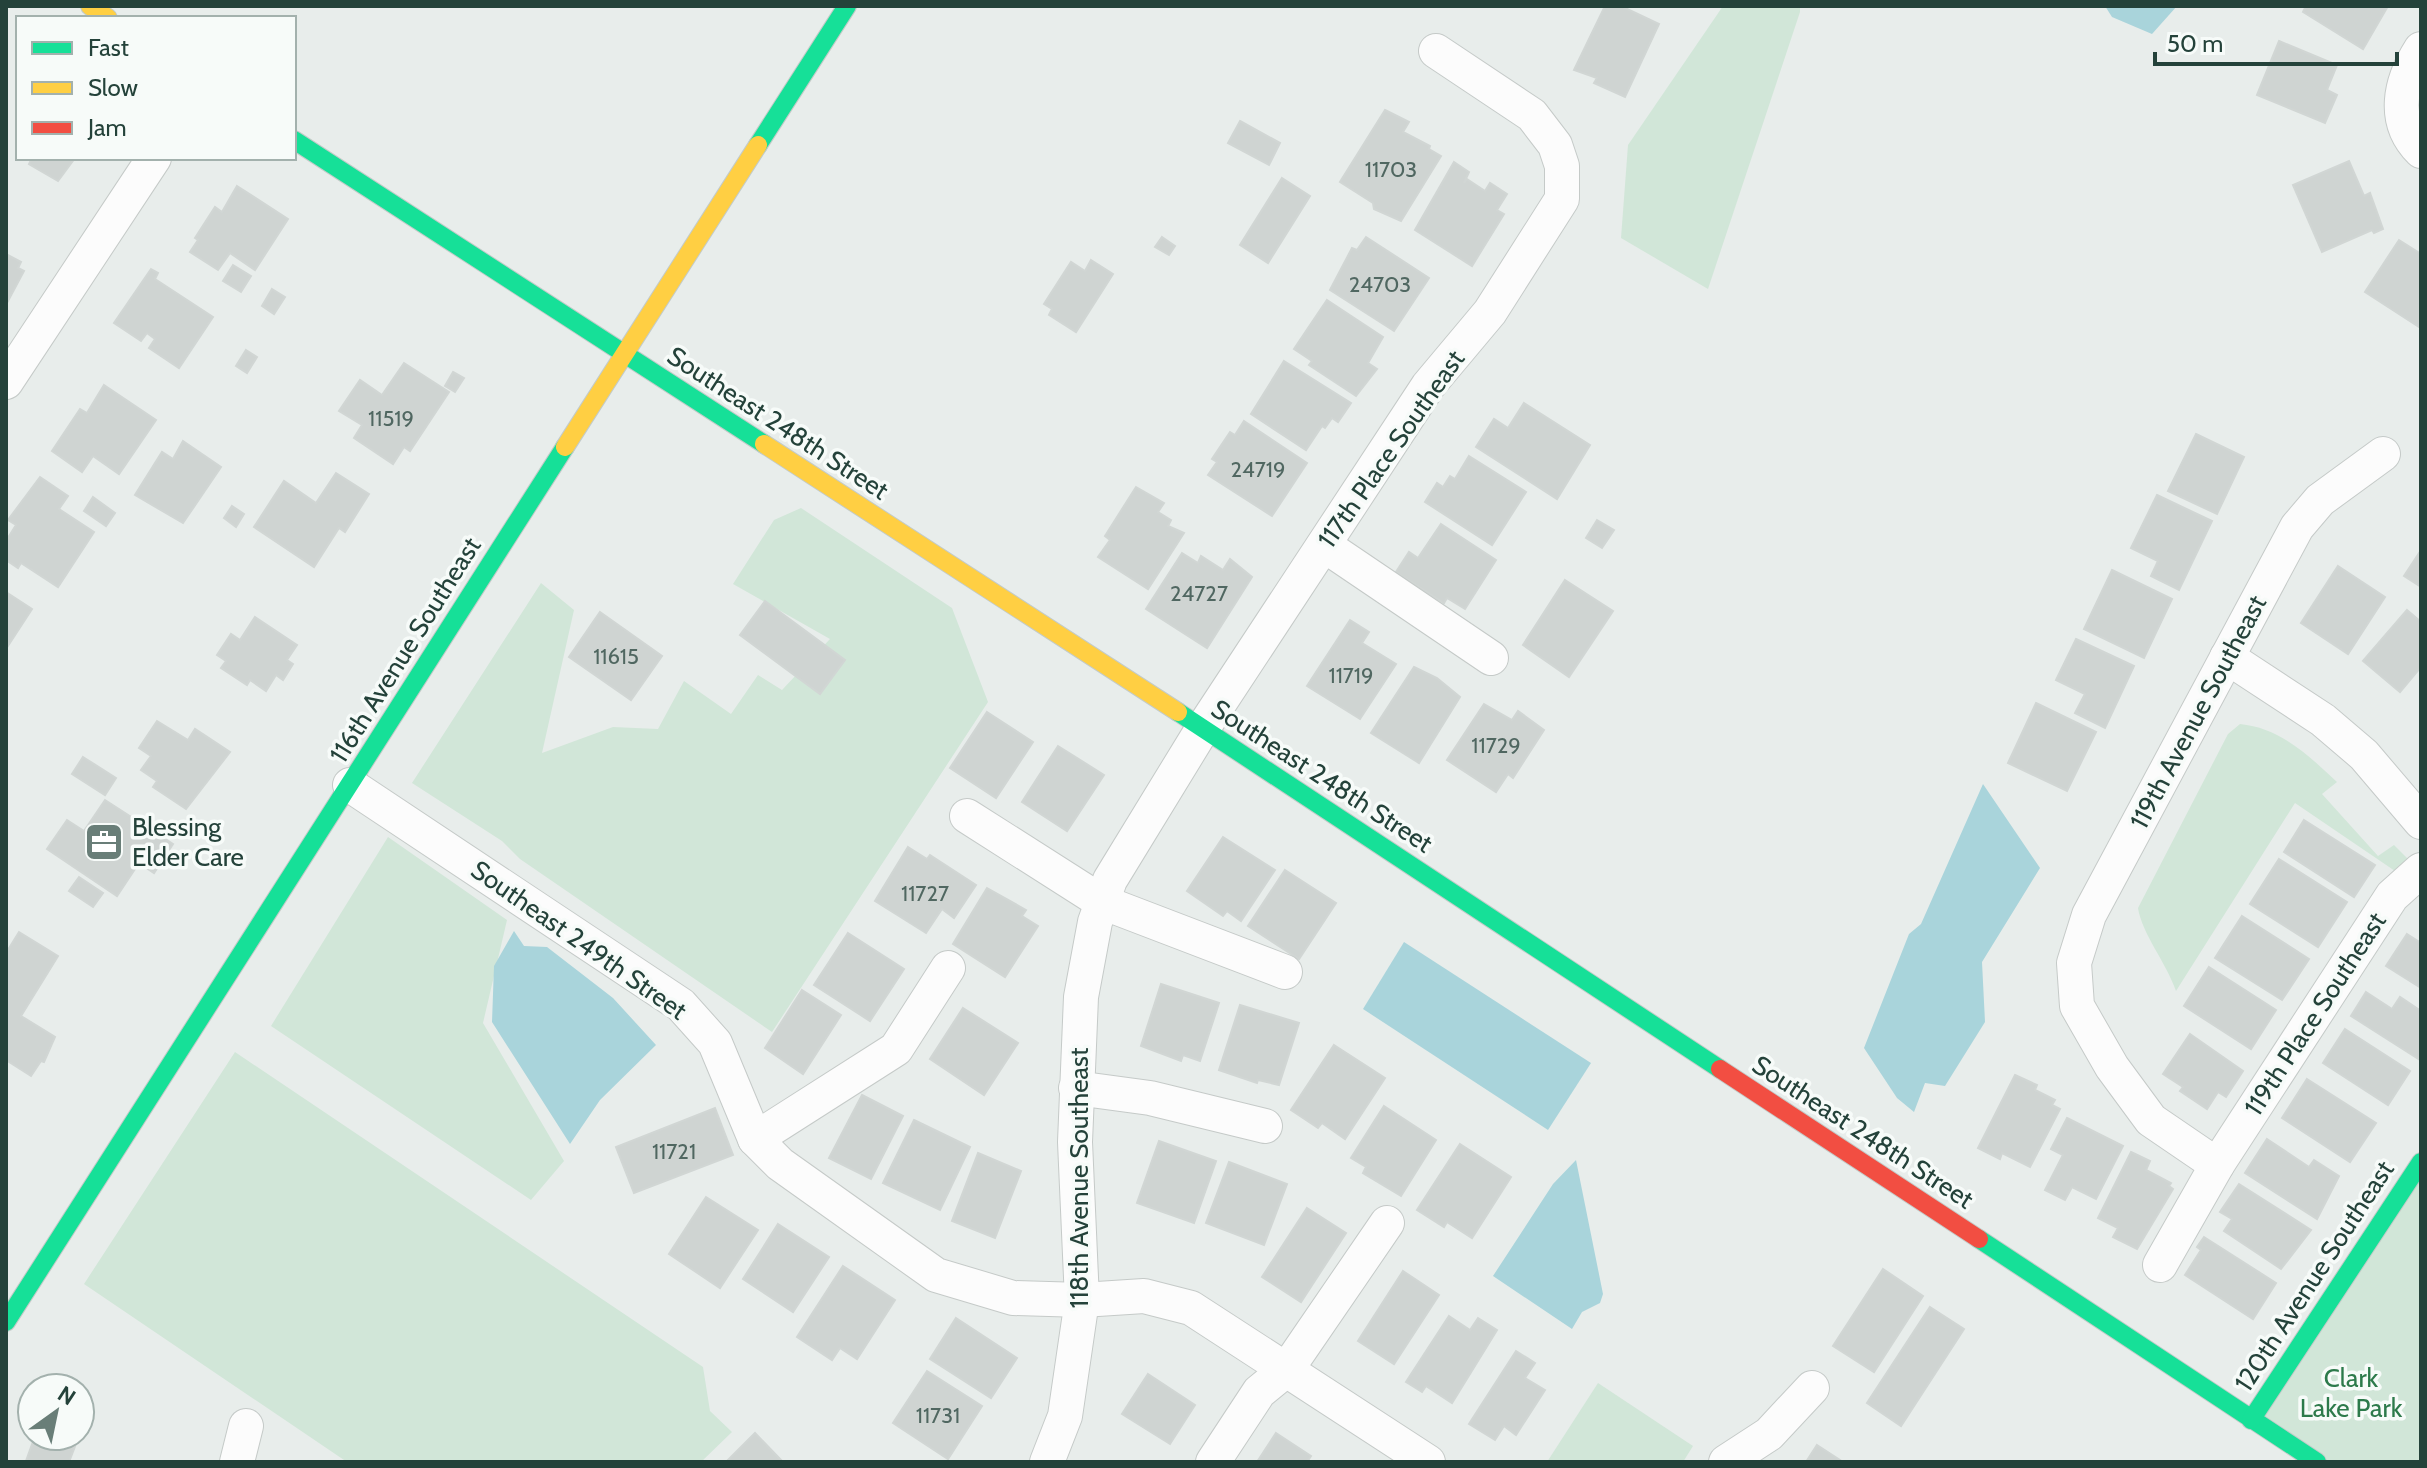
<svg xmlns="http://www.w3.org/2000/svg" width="2427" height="1468" font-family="Cabin,sans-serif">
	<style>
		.green { fill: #d1e6d8 }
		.water { fill: #a9d4db }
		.building { fill: #cfd4d2; stroke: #d1d6d4; stroke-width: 2 }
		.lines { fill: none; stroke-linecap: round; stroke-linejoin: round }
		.street-casing { stroke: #c5cac8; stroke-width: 36 }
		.fast-casing { stroke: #c3cbc8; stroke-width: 20 }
		.slow-casing { stroke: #c3cbc8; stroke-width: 20 }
		.jam-casing { stroke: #c3cbc8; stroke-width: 20 }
		.street { stroke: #fcfcfc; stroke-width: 34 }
		.fast { stroke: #16e098; stroke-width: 18 }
		.slow { stroke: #ffcf43; stroke-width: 18 }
		.jam { stroke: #f24e42; stroke-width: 18 }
		.labels { text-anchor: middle; stroke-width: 7; stroke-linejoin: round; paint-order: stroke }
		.number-label { font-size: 22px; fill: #506761 }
		.street-label { font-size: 26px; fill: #24423a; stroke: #f7fbf9 }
		.poi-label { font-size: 26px; fill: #24423a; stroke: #f7fbf9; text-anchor: start }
		.park-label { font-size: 26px; fill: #2d7a4b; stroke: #f7fbf9 }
	</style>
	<rect width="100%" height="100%" fill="#e8edeb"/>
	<!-- green -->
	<g class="green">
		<polygon points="1723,6 1800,6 1800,12 1708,289 1621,238 1628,145"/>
		<polygon points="801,508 952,608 988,702 772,1032 520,859 502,841 412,783 541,583 574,610 542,753 613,727 658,729 684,681 731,714 758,675 782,690 830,639 733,584 774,520"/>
		<path d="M2240,724c41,4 69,32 97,58l-15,12 56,62 16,-11 15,15 -14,11 -100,-68 -119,188c-10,-29 -34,-57 -38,-83l90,-174z"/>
		<polygon points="388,837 507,920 483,1023 564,1161 531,1200 271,1026"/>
		<polygon points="235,1052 703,1367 710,1411 732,1432 701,1462 347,1462 84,1284"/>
		<polygon points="2421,1162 2421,1462 2317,1462 2251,1420"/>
		<polygon points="1598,1383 1693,1446 1683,1462 1547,1462"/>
	</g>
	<!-- water -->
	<g class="water">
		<polygon points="2105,6 2177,6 2152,34 2112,17"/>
		<polygon points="1983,784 2040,868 1982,962 1985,1022 1945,1086 1925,1083 1914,1112 1897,1098 1864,1048 1909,934 1921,924"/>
		<polygon points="514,931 524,946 547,947 613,998 656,1045 600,1100 570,1144 492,1022 494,966"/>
		<polygon points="1404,942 1591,1063 1548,1130 1363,1009"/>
		<polygon points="1576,1160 1603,1294 1600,1303 1582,1312 1572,1329 1493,1276 1553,1184"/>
	</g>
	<!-- building -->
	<g class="building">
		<polygon points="1605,6 1621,6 1659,24 1625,97 1594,83 1597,78 1574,70"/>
		<polygon points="2306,6 2388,6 2363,49 2303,12"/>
		<polygon points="2279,41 2337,65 2327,90 2337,95 2325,123 2257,95"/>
		<polygon points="1385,110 1409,122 1403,132 1430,146 1429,149 1441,156 1401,221 1374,209 1373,203 1340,182"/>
		<polygon points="1240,121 1280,143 1269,165 1228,143"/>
		<polygon points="32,158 75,158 58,181 29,164"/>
		<polygon points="2349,161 2364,196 2370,193 2383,229 2374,233 2372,230 2322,252 2293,185"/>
		<polygon points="1454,162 1469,172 1464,183 1467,179 1485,191 1490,183 1507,194 1497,210 1504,214 1472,266 1415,230"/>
		<polygon points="1282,178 1310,196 1268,263 1240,245"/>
		<polygon points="237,186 288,219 255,270 230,253 218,270 190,252 198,240 195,238 215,207 222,212"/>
		<polygon points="1162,237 1175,246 1169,255 1155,247"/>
		<polygon points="1366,237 1429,278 1394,331 1330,290 1352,248 1357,250"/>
		<polygon points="2399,240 2421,254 2419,327 2365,292"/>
		<polygon points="6,254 21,262 18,268 24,271 7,303"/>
		<polygon points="1091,260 1113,274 1076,332 1049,315 1052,309 1044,304 1071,262 1085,271"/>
		<polygon points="233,265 251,276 241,292 223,281"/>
		<polygon points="151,269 158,273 155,279 213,317 179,368 149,348 155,339 147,333 141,341 114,323"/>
		<polygon points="272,289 285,297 274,314 262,306"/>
		<polygon points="1327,300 1383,337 1368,363 1377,369 1356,396 1309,365 1312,361 1294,349"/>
		<polygon points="246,350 257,357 247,373 236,366"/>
		<polygon points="1284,361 1351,403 1338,422 1332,418 1325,428 1322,426 1306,450 1251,414"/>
		<polygon points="404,363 449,392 410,451 404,447 393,464 354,438 362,425 339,411 360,380 382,395"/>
		<polygon points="453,372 464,378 455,392 445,386"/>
		<polygon points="104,385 156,420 119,474 93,456 82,472 52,451 80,409 87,413"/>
		<polygon points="1524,403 1590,445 1557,499 1476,447 1494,419 1508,428"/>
		<polygon points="1244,421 1307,463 1272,516 1208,475 1217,462 1212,459 1230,432 1235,435"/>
		<polygon points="2196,434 2244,457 2217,514 2168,491"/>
		<polygon points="183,441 221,467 183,523 135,495 162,452 173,459"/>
		<polygon points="1469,456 1526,492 1492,545 1425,502 1437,483 1443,487 1450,476 1455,479"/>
		<polygon points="336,473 369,494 345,532 339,528 314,567 254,527 284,481 316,503"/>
		<polygon points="40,477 68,496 59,509 94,532 58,587 21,563 18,568 6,560 6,541 16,525 8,520"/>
		<polygon points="1136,487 1164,503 1158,512 1171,520 1168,526 1184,533 1148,589 1098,557 1110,540 1105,536"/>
		<polygon points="2157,495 2212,521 2179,590 2151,576 2158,561 2131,548"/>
		<polygon points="93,497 115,513 106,526 84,511"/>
		<polygon points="232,506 244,514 236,527 224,518"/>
		<polygon points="1597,520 1614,530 1602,548 1586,538"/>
		<polygon points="1441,524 1496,560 1465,609 1447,598 1444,603 1396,572 1409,552 1418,558"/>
		<polygon points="2421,550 2421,587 2404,576"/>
		<polygon points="1182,553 1198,563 1201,556 1223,570 1230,559 1252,577 1207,648 1146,609"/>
		<polygon points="2338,566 2385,597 2348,654 2301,623"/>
		<polygon points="2112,570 2172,599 2144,658 2084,629"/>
		<polygon points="1565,580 1613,611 1569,677 1523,645"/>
		<polygon points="6,592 32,609 6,649"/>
		<polygon points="765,601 845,660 820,694 740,635"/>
		<polygon points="2407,610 2421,622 2421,667 2400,692 2363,661"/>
		<polygon points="600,612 662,656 631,700 569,657"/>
		<polygon points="255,617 297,645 287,660 293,664 283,680 276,675 266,691 250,680 247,685 221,668 226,661 217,655 231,634 240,640"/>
		<polygon points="1350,620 1369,632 1362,643 1396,664 1360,719 1307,686"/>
		<polygon points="2076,639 2134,666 2105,728 2075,713 2085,694 2056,680"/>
		<polygon points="1414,667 1437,678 1460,697 1419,763 1371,733"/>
		<polygon points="2036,703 2096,732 2067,791 2008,763"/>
		<polygon points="1484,704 1512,720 1518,711 1544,730 1513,778 1508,774 1496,792 1447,760"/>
		<polygon points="987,712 1033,742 996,798 950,768"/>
		<polygon points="157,721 188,740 195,729 230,752 186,809 153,787 157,781 141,770 151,756 139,748"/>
		<polygon points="1058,746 1104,775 1067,831 1022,802"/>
		<polygon points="83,757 116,778 105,795 72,774"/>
		<polygon points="105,800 173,844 154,873 139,863 117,896 47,849 67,820 84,831"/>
		<polygon points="2304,820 2375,865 2354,897 2284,852"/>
		<polygon points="1223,837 1275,870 1241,921 1227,911 1223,916 1187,891"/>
		<polygon points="908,847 927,859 930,855 976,885 954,918 942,909 926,933 875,901"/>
		<polygon points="2279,859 2347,902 2318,947 2250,904"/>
		<polygon points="1285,870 1336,903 1299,959 1248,926"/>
		<polygon points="79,877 103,893 93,907 69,891"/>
		<polygon points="987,888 1026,910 1022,916 1038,926 1005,977 953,944"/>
		<polygon points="2242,916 2309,959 2282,1000 2215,958"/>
		<polygon points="19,932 58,956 21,1016 55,1037 44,1062 41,1061 31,1076 6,1060 6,953"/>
		<polygon points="848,933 904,969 870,1021 814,985"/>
		<polygon points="2407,934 2421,943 2421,988 2386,966"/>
		<polygon points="2209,967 2276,1010 2251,1049 2184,1006"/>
		<polygon points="1161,984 1219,1003 1200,1061 1183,1055 1181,1061 1141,1046"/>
		<polygon points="802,990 841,1015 803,1074 765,1048"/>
		<polygon points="2366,992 2392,1009 2400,997 2421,1011 2420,1060 2351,1016"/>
		<polygon points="1240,1005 1299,1023 1279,1085 1258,1080 1257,1083 1219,1070"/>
		<polygon points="963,1008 1018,1043 984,1095 930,1059"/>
		<polygon points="2345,1029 2410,1071 2388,1105 2323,1063"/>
		<polygon points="2190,1034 2243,1071 2226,1097 2218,1092 2207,1109 2180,1091 2183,1087 2163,1074"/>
		<polygon points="1334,1045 1385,1078 1345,1139 1322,1123 1318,1128 1291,1110"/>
		<polygon points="2015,1075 2037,1085 2035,1090 2055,1100 2052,1105 2060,1109 2030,1167 2002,1153 2000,1159 1978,1148"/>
		<polygon points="2307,1079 2376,1123 2350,1162 2282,1118"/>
		<polygon points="862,1095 903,1116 871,1179 829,1158"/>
		<polygon points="1384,1106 1436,1140 1401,1196 1363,1173 1366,1167 1351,1158"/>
		<polygon points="715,1108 733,1155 634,1193 616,1147"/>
		<polygon points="2067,1118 2123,1146 2096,1199 2072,1187 2065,1200 2045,1190 2063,1155 2051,1149"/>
		<polygon points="914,1120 970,1147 940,1210 883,1183"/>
		<polygon points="2267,1139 2309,1167 2314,1160 2339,1176 2317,1219 2245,1173"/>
		<polygon points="1159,1141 1216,1161 1194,1223 1137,1203"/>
		<polygon points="1460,1144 1511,1177 1472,1238 1447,1222 1444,1227 1417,1210"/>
		<polygon points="2131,1152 2150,1161 2146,1170 2171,1183 2169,1186 2173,1189 2137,1249 2113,1237 2118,1228 2098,1218"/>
		<polygon points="978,1153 1021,1171 995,1238 952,1221"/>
		<polygon points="1229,1162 1287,1184 1264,1245 1206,1223"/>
		<polygon points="2239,1184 2311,1230 2281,1269 2224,1231 2232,1219 2220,1212"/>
		<polygon points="706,1197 758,1230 720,1288 669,1254"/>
		<polygon points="1307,1208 1346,1233 1301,1302 1262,1277"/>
		<polygon points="778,1224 829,1257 793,1312 743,1279"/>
		<polygon points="2204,1237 2276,1283 2253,1319 2185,1275 2201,1250 2197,1247"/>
		<polygon points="843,1266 895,1300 857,1359 840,1348 832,1360 797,1337"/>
		<polygon points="1883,1269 1923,1296 1874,1372 1833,1346"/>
		<polygon points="1403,1271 1439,1295 1394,1364 1358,1341"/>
		<polygon points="1930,1307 1964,1329 1901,1426 1867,1403"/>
		<polygon points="1449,1316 1470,1330 1478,1318 1497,1330 1452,1403 1426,1386 1422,1392 1406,1382"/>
		<polygon points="956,1318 1017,1358 991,1398 930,1359"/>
		<polygon points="1516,1351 1535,1363 1525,1378 1545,1390 1516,1435 1504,1426 1495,1440 1469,1424"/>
		<polygon points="927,1371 982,1406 948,1459 893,1423"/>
		<polygon points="1148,1374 1195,1405 1170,1444 1122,1414"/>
		<polygon points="80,1401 91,1405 80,1433"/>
		<polygon points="755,1433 783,1462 726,1462"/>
		<polygon points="1276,1433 1311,1456 1307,1462 1257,1462"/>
		<polygon points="35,1436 79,1436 69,1462 30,1462 26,1461"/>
		<polygon points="1817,1445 1843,1462 1806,1462"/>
	</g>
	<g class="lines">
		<!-- street casing -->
		<g class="street-casing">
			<g id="street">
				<path d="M2421,49c-21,33 -30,72 0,102"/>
				<polyline points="6,382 154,158"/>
				<polyline points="1324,545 1491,658"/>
				<polyline points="2227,657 2323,720 2364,755 2421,822"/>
				<polyline points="350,785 681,1005 715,1043 755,1139 780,1164 936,1275 1013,1298 1082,1300 1144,1296 1191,1308 1428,1462"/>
				<polyline points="967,816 1102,902 1285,972"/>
				<polyline points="1076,1088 1150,1098 1265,1126"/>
				<polyline points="755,1139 896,1049 948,968"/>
				<polyline points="2217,1165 2151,1120 2112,1067 2077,1006 2074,963 2089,915 2297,527 2320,500 2383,454"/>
				<polyline points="2160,1265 2217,1165 2392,896 2421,870"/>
				<polyline points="237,1462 246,1426"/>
				<polyline points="1047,1462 1065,1416 1082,1300 1075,1142 1081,997 1095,922 1110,880 1203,728 1428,386 1490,312 1562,199 1562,166 1555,145 1532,115 1436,51"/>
				<polyline points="1213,1462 1259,1392 1287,1369 1387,1223"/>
				<polyline points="1726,1462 1769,1434 1812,1388"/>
			</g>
		</g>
		<!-- fast casing -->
		<g class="fast-casing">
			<g id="fast">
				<polyline points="294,140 764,444"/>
				<polyline points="758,145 847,6"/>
				<polyline points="1178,712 1720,1069"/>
				<polyline points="1979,1239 2317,1462"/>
				<polyline points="6,1322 565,447"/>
				<polyline points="2251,1420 2421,1162"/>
			</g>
		</g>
		<!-- slow casing -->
		<g class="slow-casing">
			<g id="slow">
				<polyline points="90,6 108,18"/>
				<polyline points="764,444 1178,712"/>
				<polyline points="565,447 758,145"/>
			</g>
		</g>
		<!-- jam casing -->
		<g class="jam-casing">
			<polyline id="jam" points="1720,1069 1979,1239"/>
		</g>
		<!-- street -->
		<use href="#street" class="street"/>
		<!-- fast -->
		<use href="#fast" class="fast"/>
		<!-- slow -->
		<use href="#slow" class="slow"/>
		<!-- jam -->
		<use href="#jam" class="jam"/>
	</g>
	<!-- icons -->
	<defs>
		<g id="office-square" transform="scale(2)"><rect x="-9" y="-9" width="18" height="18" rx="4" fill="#697e78" stroke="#f7fbf9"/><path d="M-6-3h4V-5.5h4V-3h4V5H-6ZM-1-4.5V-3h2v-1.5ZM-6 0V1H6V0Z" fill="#fff"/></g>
	</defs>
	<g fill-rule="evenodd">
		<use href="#office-square" x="104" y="842"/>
	</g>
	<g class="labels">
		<!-- number labels -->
		<g class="number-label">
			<text x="1391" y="177">11703</text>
			<text x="1380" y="292">24703</text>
			<text x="391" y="426">11519</text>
			<text x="1258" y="477">24719</text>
			<text x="1199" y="601">24727</text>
			<text x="616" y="664">11615</text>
			<text x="1351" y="683">11719</text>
			<text x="1496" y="753">11729</text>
			<text x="925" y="901">11727</text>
			<text x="674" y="1159">11721</text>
			<text x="938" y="1423">11731</text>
		</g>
		<!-- street labels -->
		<g class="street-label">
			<text transform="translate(778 423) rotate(33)" y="9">Southeast 248th Street</text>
			<text transform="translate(1391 449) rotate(-55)" y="9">117th Place Southeast</text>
			<text transform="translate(405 650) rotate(-58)" y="9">116th Avenue Southeast</text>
			<text transform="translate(2198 712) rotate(-62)" y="9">119th Avenue Southeast</text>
			<text transform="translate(1322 776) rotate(33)" y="9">Southeast 248th Street</text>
			<text transform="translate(579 940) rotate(35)" y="9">Southeast 249th Street</text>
			<text transform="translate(2315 1014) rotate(-57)" y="9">119th Place Southeast</text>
			<text transform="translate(1863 1132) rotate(33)" y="9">Southeast 248th Street</text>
			<text transform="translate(1079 1178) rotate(-90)" y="9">118th Avenue Southeast</text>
			<text transform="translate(2314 1276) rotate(-57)" y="9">120th Avenue Southeast</text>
		</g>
		<!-- poi labels -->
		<g class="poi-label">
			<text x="132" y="836">Blessing<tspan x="132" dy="30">Elder Care</tspan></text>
		</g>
		<!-- park labels -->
		<g class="park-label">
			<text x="2351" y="1387">Clark<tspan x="2351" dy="30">Lake Park</tspan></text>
		</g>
	</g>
	<!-- border -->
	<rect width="2427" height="1468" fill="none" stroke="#24423a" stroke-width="16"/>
	<!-- legend -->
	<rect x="16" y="16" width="280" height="144" fill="#f7fbf9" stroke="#a3b1ad" stroke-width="2"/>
	<rect x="32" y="42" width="40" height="12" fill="#16e098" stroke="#a3b1ad" stroke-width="2"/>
	<text x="88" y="56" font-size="24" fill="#24423a">Fast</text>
	<rect x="32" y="82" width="40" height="12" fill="#ffcf43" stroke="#a3b1ad" stroke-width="2"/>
	<text x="88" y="96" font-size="24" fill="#24423a">Slow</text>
	<rect x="32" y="122" width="40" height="12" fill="#f24e42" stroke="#a3b1ad" stroke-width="2"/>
	<text x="88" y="136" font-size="24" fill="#24423a">Jam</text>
	<!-- north arrow -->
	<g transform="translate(56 1412) rotate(33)"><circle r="38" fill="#f7fbf9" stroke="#a3b1ad" stroke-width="2"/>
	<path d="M0-6L14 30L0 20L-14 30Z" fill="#697e78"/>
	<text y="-12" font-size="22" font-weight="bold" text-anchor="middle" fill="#24423a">N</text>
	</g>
	<!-- scale -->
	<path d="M2155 52v12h242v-12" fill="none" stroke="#24423a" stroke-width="4"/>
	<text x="2167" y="52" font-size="24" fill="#24423a" stroke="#f7fbf9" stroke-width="6" paint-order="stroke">50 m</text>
</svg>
